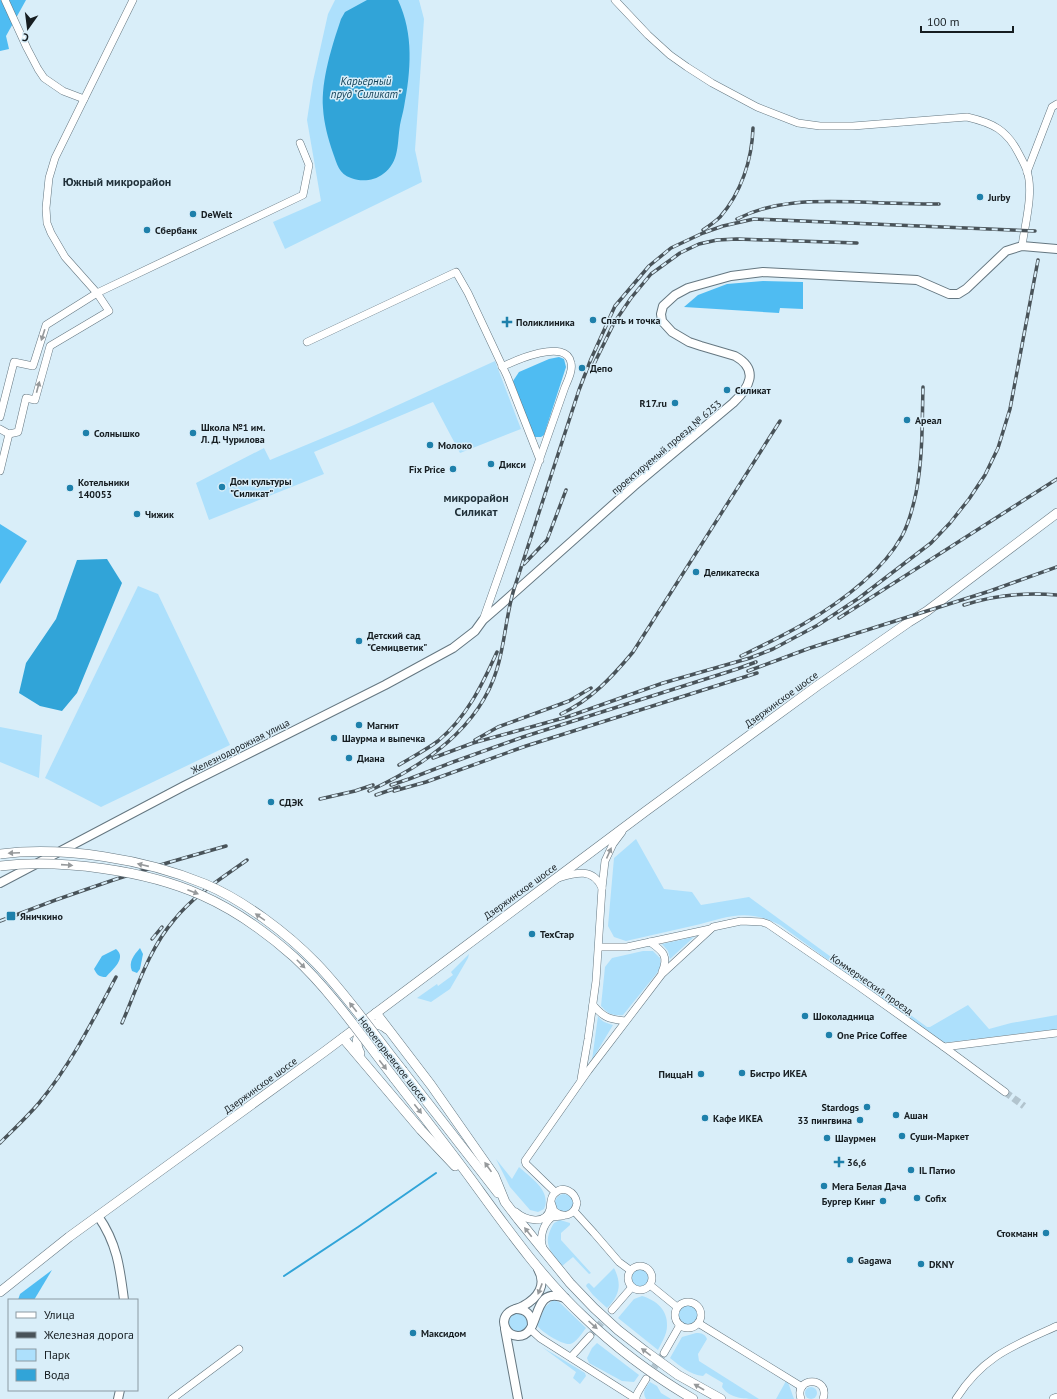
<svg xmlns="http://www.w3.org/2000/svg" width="1057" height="1399" font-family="'PT Sans',sans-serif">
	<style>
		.green { fill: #ade0fc }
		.forest { fill: #4fbcf2 }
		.water { fill: #31a4d8 }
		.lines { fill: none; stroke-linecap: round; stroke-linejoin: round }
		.stream { stroke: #31a4d8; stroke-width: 2 }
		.minor-tunnel { stroke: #b2c4ce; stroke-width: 7; stroke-dasharray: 7 3.5; stroke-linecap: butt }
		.minor-casing { stroke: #657781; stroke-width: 8 }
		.tertiary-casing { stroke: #657781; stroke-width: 10 }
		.secondary-casing { stroke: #657781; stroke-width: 10 }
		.minor { stroke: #fff; stroke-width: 7 }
		.tertiary { stroke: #fff; stroke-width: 8 }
		.secondary { stroke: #fff; stroke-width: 9 }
		.rail-casing { stroke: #495359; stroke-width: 3.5 }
		.rail { stroke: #d9eef9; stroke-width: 2; stroke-dasharray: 6; stroke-linecap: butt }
		.secondary-bridge-casing { stroke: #657781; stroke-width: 10; stroke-linecap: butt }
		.secondary-bridge { stroke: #fff; stroke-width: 9 }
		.oneway { fill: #96999b }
		.poi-dot { fill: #1e80ab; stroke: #d9eef9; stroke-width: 1.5 }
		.labels { text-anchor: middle; stroke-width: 3; stroke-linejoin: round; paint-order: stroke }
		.poi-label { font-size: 10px; font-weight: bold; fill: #161d21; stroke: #d9eef9; text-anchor: start }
		.street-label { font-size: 10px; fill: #161d21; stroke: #d9eef9 }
		.water-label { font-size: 11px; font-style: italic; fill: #103f55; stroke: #d9eef9 }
		.quarter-label { font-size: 12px; font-weight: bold; fill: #1f2f38; stroke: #d9eef9 }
	</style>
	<rect width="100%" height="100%" fill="#d9eef9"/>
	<!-- green -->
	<g class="green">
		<polygon points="335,0 419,0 424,19 415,150 422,182 285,249 273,222 321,201 307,120 313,81 328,14"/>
		<polygon points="495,361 521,429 460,453 433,402 314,452 324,474 209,520 196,483 264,448 270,460 354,425"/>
		<polygon points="138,586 158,594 230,745 101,807 45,778"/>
		<polygon points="0,727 42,735 39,778 0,762"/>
		<path d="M636,839l28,50 28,3 9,13 48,-8 178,130h3l38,-22 21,24 22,-6 46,-8v14l-115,14 -162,-118c-35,-18 -53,-7 -88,1 -22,5 -44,10 -66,15l-12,-4 -6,-11 6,-68z"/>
		<polygon points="694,937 670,959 668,951 662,944"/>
		<path d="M643,951h10l7,7 1,10 -38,47c-10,1 -15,-1 -22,-9l4,-39 7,-9z"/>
		<polygon points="469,954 468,958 450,989 431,1002 417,998 437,984 438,986 453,975 451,972"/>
		<path d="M598,1016c4,6 8,7 15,9l-21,35z"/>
		<path d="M496,1159l16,20 7,-12c12,11 33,24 25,42l-6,3 -8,-2 -20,-23z"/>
		<circle cx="564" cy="1203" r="9"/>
		<path d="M560,1220l10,3v2l-9,8v7l30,33 -2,1 -16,-17 -11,9c-13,-16 -20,-23 -8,-43z"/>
		<path d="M614,1268c8,16 6,27 -7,40l-14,-13 -7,-9 1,-2 2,-1 5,5z"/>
		<circle cx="640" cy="1278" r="9"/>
		<path d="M642,1296c14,4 26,14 25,30 0,8 -5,16 -9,24l-40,-32 16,-19z"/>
		<path d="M553,1300l6,2 27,26c-4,5 -10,15 -16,16 -8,1 -30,-13 -33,-19l8,-18z"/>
		<circle cx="688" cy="1315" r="10"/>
		<circle cx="518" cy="1322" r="10"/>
		<path d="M696,1333c6,0 9,1 11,6l-9,15 1,7 60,38c-14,0 -29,0 -37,-12l1,-4 -17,-10 -3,3c-13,-1 -24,-11 -33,-18l12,-21z"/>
		<polygon points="597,1343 639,1375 634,1382 622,1381 589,1363 587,1358 592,1348"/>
		<polygon points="542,1347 585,1373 586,1376 580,1384 573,1378 576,1372"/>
		<polygon points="786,1381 789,1385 794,1399 776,1399"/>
		<path d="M650,1382l7,4 4,7 10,6h-25c-4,-7 -1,-11 4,-17z"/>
		<circle cx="811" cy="1393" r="6"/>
	</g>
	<!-- forest -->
	<g class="forest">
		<polygon points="0,0 26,0 6,36 9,49 0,51"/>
		<polygon points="763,281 803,282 803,309 780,308 779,313 684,307 698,295 727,284"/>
		<polygon points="559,357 564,359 566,367 544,435 541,437 534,437 513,381 519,372 549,359"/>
		<polygon points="0,524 27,541 0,584"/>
		<path d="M140,948l3,6 -3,15 -3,4 -5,-2c-4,-9 2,-16 8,-23z"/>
		<path d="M116,949c11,9 -3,20 -10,28 -7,0 -9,-2 -12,-8l8,-13z"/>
		<polygon points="52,1270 34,1300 18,1300 20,1294"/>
	</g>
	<!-- water -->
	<g class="water">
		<path d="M367,0h31c16,34 13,71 6,107 -1,6 -3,12 -4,18 -3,18 0,37 -17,49 -9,7 -22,8 -32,4 -12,-4 -14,-14 -18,-25 -5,-15 -9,-29 -10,-45 -2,-28 9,-62 18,-89l4,-7z"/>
		<polygon points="107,559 122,583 77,693 62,711 40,706 19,693 26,663 56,619 77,560"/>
	</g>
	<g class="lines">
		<!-- stream -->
		<polyline class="stream" points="284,1276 358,1227 436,1173"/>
		<!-- minor-tunnel -->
		<g class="minor-tunnel">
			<polyline points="1005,1092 1024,1106"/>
			<polyline points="590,1336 612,1310"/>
			<polyline points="648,1376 664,1353"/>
		</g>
		<!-- minor casing -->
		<g class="minor-casing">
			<g id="minor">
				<polyline points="5,0 27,48 38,69 44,78 63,91 84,99"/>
				<path d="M615,0l33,35 22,20 17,12 25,16 45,24 41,16 22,3h33l114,-9c26,6 40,13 52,37 3,6 6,11 8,17 7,21 -2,53 -5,75"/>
				<polyline points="1027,172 1052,107 1057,104"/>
				<polyline points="307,342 456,272 468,293 507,376 540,460"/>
				<polyline points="0,417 14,362 33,366 46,325 97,293 303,195 309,165 300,143"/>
				<polyline points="0,429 9,434 18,432 26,398 35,400 50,346 109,311 97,293 65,257 51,233 47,223 46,208 49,178 55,158 133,0"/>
				<polyline points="0,471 9,434"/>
				<path d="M483,620l82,-233c3,-7 8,-17 6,-24 -4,-26 -57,-2 -69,4"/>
				<path d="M558,878c17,-5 35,-11 44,10"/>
				<path d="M650,942c13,9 19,14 12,30"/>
				<polyline points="599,947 627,947 710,929"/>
				<path d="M593,1005c11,13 16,14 32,16"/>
				<polyline points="944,1047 1005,1092"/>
				<polyline points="581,1079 588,1039 596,981 602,888 605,861 613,844 622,832"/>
				<polyline points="555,1192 526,1164 525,1161 527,1158 588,1071 662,974 713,927 741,921 762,922 768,924 857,985 944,1047 1057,1033"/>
				<polyline points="574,1211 594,1233 619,1262 630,1270"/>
				<path d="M516,1212c9,8 30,14 34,-3 1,-6 0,-11 4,-15 9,-10 21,-2 23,9 -2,12 -13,16 -23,8l-3,-9"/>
				<path d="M543,1248c-4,-10 0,-24 9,-31l10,-1"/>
				<circle cx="640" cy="1278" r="12"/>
				<polyline points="650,1285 677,1307"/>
				<circle cx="688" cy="1315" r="13"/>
				<polyline points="612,1310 632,1287"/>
				<polyline points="698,1323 802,1387"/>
				<polyline points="530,1329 540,1338 636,1399"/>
				<polyline points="664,1353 680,1325"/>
				<polyline points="571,1357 590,1336"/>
				<polyline points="172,1399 239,1349"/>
				<polyline points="635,1399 638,1392 646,1379"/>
				<path d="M801,1399c-8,-23 30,-23 22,0"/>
				<path d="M956,1399c27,-43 57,-53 101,-73"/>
			</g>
		</g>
		<!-- tertiary casing -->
		<g class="tertiary-casing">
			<g id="tertiary">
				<path d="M0,883l184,-97 201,-101 68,-37 22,-17 8,-11 15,-13 136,-121 99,-83c16,-15 27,-33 2,-47l-34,-10 -12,-4 -17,-10 -10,-11 -1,-7 2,-8 12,-11 13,-7 43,-12 32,-4 154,8 32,14h9l8,-5 40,-38 16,-5 35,3"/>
				<path d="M98,1216c19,27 22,52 26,84"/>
				<path d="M538,1269c9,16 0,29 -15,37 -5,3 -12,3 -16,8 -7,9 0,22 11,22 25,0 11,-52 47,-38"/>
				<path d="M516,1309c10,0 16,6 16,16"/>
				<polyline points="505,1329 518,1399"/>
				<polyline points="118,1399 120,1390"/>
			</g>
		</g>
		<!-- secondary casing -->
		<g class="secondary-casing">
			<g id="secondary">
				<polyline points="376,1013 431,1085 494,1175 505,1202 518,1219 570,1283 594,1308 618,1330 645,1351 678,1375 721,1399"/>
				<polyline points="343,1038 421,1130 455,1166"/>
				<path d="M360,1053c-11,-19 12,-38 27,-24"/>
				<polyline points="403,1071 498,1193"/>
				<path d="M394,1078c26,34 52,67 77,101 35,48 70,98 113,138 33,32 70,59 109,82"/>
				<polyline points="0,1292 69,1237 324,1052 646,811 817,686 909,622 927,611 1057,513"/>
				<polyline points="1054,1399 1057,1398"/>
			</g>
		</g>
		<!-- minor -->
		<use href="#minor" class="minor"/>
		<!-- tertiary -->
		<use href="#tertiary" class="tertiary"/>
		<!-- secondary -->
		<use href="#secondary" class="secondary"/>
		<!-- rail casing -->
		<g class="rail-casing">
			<g id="rail">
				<path d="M737,219c39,-20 81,-18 123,-17 26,1 53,2 79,2"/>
				<path d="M703,230c6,-4 12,-8 17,-13 21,-24 32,-57 33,-89"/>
				<polyline points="594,364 614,323 631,298 651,274 680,253 699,244 717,240 737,239 857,243"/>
				<polyline points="524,564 547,540 566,490"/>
				<path d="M964,605c31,-10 61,-13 93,-10"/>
				<polyline points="839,618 1057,479"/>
				<path d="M741,656c44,-21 84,-41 122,-74 15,-13 29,-28 39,-46 7,-13 11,-29 14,-43 7,-35 6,-71 7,-106"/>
				<polyline points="748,671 810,648 990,591 1057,567"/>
				<path d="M561,714c30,-14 51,-37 72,-62l147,-231"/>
				<polyline points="475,740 498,727 569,701 591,688"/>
				<polyline points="433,758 473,743 567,717 663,683 750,658 773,649 818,625 859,598 931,543 950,523 969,499 985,475 998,448 1010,409 1038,260"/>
				<path d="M399,765c13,-8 27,-15 39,-24 29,-24 44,-56 59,-89"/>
				<polyline points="391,785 409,779 453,762 523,737 737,669 756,662"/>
				<path d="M369,791c54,-25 110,-62 128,-122 8,-26 9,-54 17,-80 22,-67 44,-133 65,-199l12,-31 24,-53 34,-40 22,-18 32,-15 20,-7 31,-7 281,12"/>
				<polyline points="394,791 426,782 526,746 757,673"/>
				<polyline points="376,795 399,787"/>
				<polyline points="320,799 355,791 373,785"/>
				<path d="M0,921c74,-29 149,-54 226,-75"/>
				<polyline points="152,939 162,927"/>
				<path d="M122,1023c15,-35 27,-74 52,-103 20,-25 48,-42 73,-60"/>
				<path d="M0,1143c13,-13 27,-26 39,-40 32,-39 53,-81 77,-126"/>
			</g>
		</g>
		<!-- rail -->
		<use href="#rail" class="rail"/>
		<!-- secondary-bridge casing -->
		<g class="secondary-bridge-casing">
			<g id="secondary-bridge">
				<path d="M0,854c64,-8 145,5 205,30 38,16 82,49 111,79 32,33 58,72 87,108"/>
				<path d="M0,866c61,-7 145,4 201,29 34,15 66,38 93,62 37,34 69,81 100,121"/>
			</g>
		</g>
		<!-- secondary-bridge -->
		<use href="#secondary-bridge" class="secondary-bridge"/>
	</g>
	<!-- one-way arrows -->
	<defs><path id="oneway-solid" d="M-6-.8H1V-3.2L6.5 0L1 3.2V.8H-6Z"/></defs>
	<g class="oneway">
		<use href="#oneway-solid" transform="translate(43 335) rotate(108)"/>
		<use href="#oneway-solid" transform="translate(38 387) rotate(-75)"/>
		<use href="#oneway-solid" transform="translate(14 853) rotate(177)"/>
		<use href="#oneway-solid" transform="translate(609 853) rotate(-66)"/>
		<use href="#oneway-solid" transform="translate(67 865) rotate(4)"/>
		<use href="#oneway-solid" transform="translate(143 865) rotate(-167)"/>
		<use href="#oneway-solid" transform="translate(193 892) rotate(21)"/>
		<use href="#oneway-solid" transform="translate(260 917) rotate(-145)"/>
		<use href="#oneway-solid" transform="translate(301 964) rotate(45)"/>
		<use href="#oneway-solid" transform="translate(353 1007) rotate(-128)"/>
		<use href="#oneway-solid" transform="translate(383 1065) rotate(52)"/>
		<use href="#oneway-solid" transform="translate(418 1109) rotate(52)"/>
		<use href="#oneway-solid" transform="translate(488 1167) rotate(-125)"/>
		<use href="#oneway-solid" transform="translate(528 1232) rotate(-128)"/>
		<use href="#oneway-solid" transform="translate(540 1289) rotate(111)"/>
		<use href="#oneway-solid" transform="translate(593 1325) rotate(42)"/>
		<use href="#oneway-solid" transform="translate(646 1352) rotate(-143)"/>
		<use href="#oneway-solid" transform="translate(699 1387) rotate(-150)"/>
	</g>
	<!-- markers -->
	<g class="poi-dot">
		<circle cx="980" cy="197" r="4"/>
		<circle cx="193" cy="214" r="4"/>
		<circle cx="147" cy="230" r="4"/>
		<circle cx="593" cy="320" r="4"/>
		<path d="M505 316h4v4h4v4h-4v4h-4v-4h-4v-4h4z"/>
		<circle cx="582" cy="368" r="4"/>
		<circle cx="727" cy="390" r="4"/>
		<circle cx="675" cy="403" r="4"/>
		<circle cx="907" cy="420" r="4"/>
		<circle cx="86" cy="433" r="4"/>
		<circle cx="193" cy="433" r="4"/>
		<circle cx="430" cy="445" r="4"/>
		<circle cx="491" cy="464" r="4"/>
		<circle cx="453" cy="469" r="4"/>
		<circle cx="222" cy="487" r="4"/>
		<circle cx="70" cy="488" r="4"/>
		<circle cx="137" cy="514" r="4"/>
		<circle cx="696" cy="572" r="4"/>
		<circle cx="359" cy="641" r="4"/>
		<circle cx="359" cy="725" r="4"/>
		<circle cx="334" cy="738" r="4"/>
		<circle cx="349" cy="758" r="4"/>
		<circle cx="271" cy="802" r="4"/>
		<rect x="6" y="911" width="10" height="10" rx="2"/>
		<circle cx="532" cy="934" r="4"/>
		<circle cx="805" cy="1016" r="4"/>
		<circle cx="829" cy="1035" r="4"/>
		<circle cx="742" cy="1073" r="4"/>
		<circle cx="701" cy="1074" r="4"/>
		<circle cx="867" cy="1107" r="4"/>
		<circle cx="896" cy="1115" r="4"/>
		<circle cx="705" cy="1118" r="4"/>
		<circle cx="860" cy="1120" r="4"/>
		<circle cx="902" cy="1136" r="4"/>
		<circle cx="827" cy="1138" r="4"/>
		<path d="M837 1156h4v4h4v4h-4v4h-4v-4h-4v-4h4z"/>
		<circle cx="911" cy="1170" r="4"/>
		<circle cx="824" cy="1186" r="4"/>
		<circle cx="917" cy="1198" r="4"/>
		<circle cx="883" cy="1201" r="4"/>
		<circle cx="1046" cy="1233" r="4"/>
		<circle cx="850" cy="1260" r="4"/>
		<circle cx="921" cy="1264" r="4"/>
		<circle cx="413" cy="1333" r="4"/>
	</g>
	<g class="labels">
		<!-- poi labels -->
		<g class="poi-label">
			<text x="988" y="201">Jurby</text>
			<text x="201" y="218">DeWelt</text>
			<text x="155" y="234">Сбербанк</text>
			<text x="601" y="324">Спать и точка</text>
			<text x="516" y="326">Поликлиника</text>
			<text x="590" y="372">Депо</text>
			<text x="735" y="394">Силикат</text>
			<text x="667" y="407" text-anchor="end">R17.ru</text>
			<text x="915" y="424">Ареал</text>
			<text x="201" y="431">Школа №1 им.<tspan x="201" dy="12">Л. Д. Чурилова</tspan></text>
			<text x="94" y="437">Солнышко</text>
			<text x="438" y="449">Молоко</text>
			<text x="499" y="468">Дикси</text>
			<text x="445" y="473" text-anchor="end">Fix Price</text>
			<text x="230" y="485">Дом культуры<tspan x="230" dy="12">"Силикат"</tspan></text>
			<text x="78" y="486">Котельники<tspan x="78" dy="12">140053</tspan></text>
			<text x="145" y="518">Чижик</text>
			<text x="704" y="576">Деликатеска</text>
			<text x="367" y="639">Детский сад<tspan x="367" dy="12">"Семицветик"</tspan></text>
			<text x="367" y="729">Магнит</text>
			<text x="342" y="742">Шаурма и выпечка</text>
			<text x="357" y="762">Диана</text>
			<text x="279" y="806">СДЭК</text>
			<text x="20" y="920">Яничкино</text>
			<text x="540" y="938">ТехСтар</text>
			<text x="813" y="1020">Шоколадница</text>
			<text x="837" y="1039">One Price Coffee</text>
			<text x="750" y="1077">Бистро ИКЕА</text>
			<text x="693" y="1078" text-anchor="end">ПиццаН</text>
			<text x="859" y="1111" text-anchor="end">Stardogs</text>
			<text x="904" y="1119">Ашан</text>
			<text x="713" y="1122">Кафе ИКЕА</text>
			<text x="852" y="1124" text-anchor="end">33 пингвина</text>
			<text x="910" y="1140">Суши-Маркет</text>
			<text x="835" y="1142">Шаурмен</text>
			<text x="847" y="1166">36,6</text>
			<text x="919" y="1174">IL Патио</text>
			<text x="832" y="1190">Мега Белая Дача</text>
			<text x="925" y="1202">Cofix</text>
			<text x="875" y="1205" text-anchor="end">Бургер Кинг</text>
			<text x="1038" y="1237" text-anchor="end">Стокманн</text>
			<text x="858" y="1264">Gagawa</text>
			<text x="929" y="1268">DKNY</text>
			<text x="421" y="1337">Максидом</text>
		</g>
		<!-- street labels -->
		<g class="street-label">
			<text transform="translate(666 447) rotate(-40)" y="4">проектируемый проезд № 6253</text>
			<text transform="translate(781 699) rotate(-36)" y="4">Дзержинское шоссе</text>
			<text transform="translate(240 746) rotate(-27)" y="4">Железнодорожная улица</text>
			<text transform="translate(520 891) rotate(-36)" y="4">Дзержинское шоссе</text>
			<text transform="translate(872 984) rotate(35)" y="4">Коммерческий проезд</text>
			<text transform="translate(393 1059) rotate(52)" y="4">Новоегорьевское шоссе</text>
			<text transform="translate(260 1085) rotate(-36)" y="4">Дзержинское шоссе</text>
		</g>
		<!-- water labels -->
		<g class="water-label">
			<text x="366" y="85">Карьерный<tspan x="366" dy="13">пруд "Силикат"</tspan></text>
		</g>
		<!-- quarter labels -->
		<g class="quarter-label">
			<text x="117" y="186">Южный микрорайон</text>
			<text x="476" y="502">микрорайон<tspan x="476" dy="14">Силикат</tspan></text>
		</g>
	</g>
	<!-- legend -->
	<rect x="8" y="1299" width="130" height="92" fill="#d9eef9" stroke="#8b9aa3"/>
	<rect x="16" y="1312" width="20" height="6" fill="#ffffff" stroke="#8b9aa3"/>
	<text x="44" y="1319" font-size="12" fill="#161d21">Улица</text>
	<rect x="16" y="1332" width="20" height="6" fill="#495359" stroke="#8b9aa3"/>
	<text x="44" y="1339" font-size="12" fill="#161d21">Железная дорога</text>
	<rect x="16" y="1349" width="20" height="12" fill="#ade0fc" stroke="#8b9aa3"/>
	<text x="44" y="1359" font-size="12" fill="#161d21">Парк</text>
	<rect x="16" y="1369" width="20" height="12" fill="#31a4d8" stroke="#8b9aa3"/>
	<text x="44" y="1379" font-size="12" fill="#161d21">Вода</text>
	<!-- north arrow -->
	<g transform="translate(28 28) rotate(194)" stroke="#d9eef9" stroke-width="3" paint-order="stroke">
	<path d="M0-3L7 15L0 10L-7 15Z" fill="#161d21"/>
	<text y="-6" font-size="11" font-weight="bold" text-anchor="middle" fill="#161d21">С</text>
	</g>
	<!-- scale -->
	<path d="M921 26v6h92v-6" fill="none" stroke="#161d21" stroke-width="2"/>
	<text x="927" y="26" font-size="12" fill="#161d21" stroke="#d9eef9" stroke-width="3" paint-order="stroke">100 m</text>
</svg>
